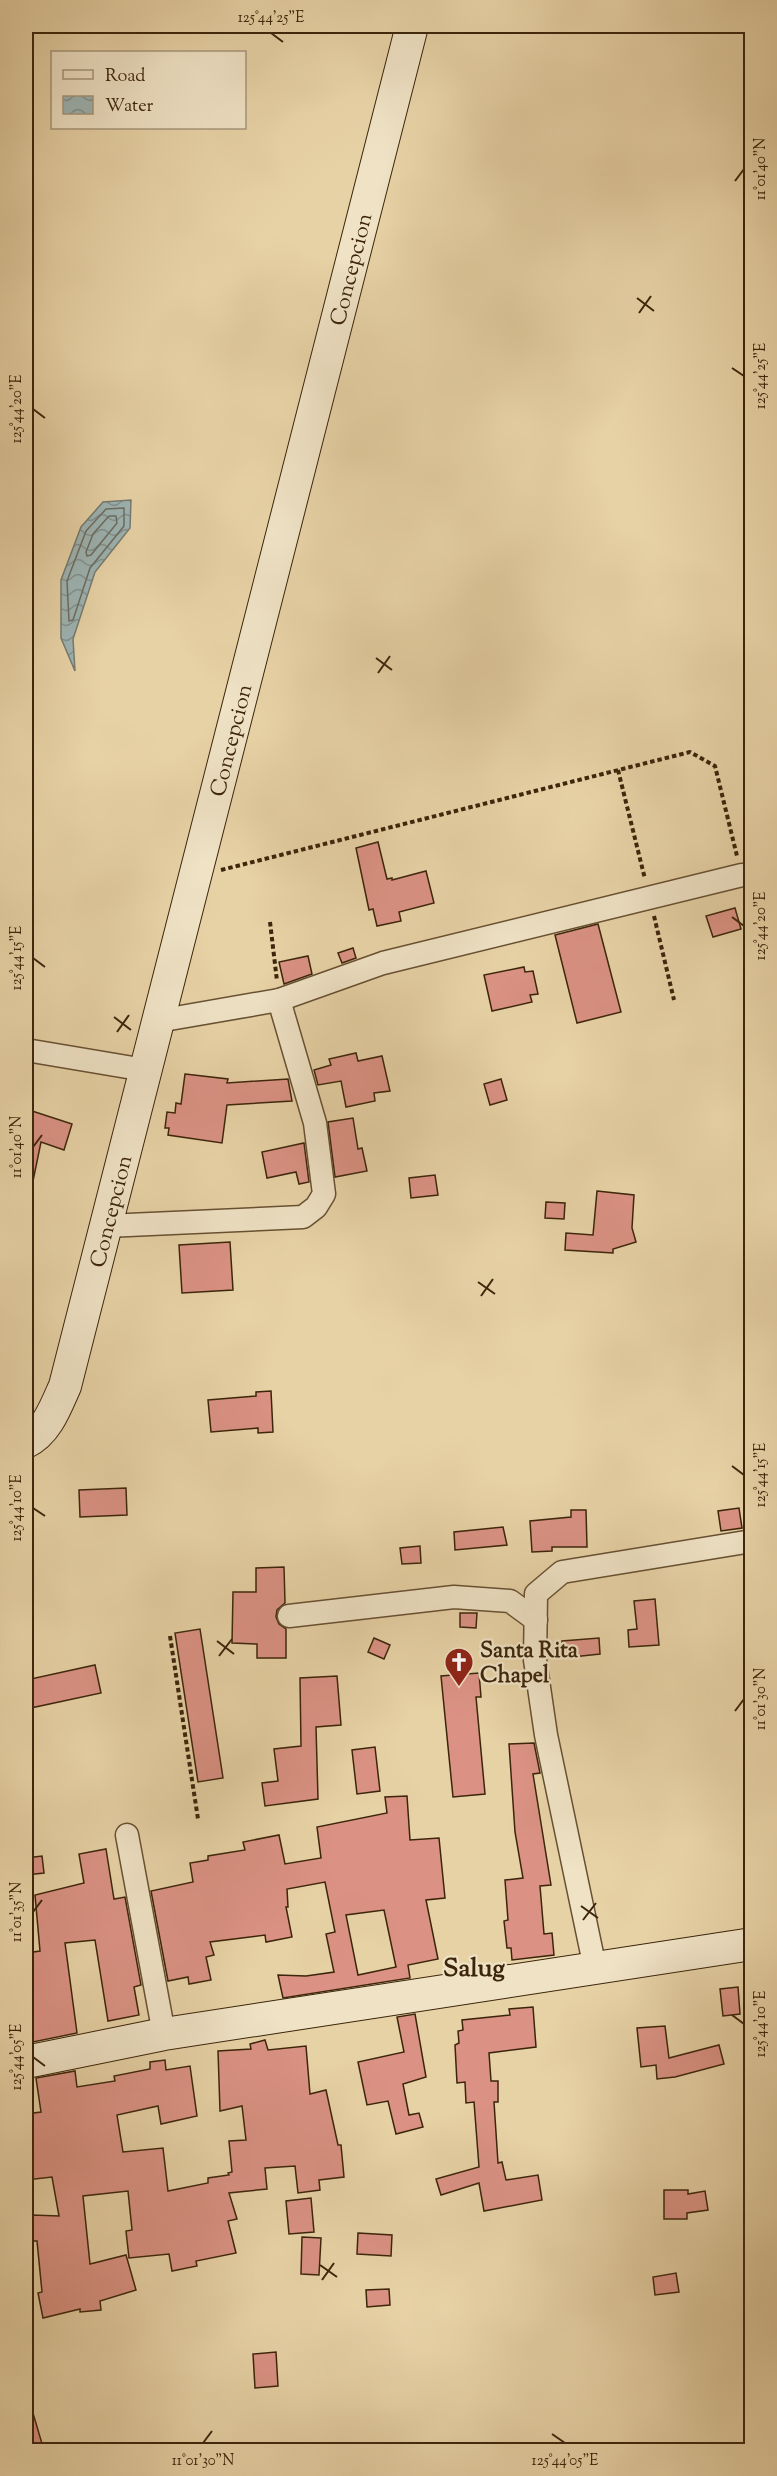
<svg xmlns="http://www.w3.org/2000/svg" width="777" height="2476" font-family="'Sorts Mill Goudy',serif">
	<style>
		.water { fill: url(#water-waves); stroke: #767b70; stroke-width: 1.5 }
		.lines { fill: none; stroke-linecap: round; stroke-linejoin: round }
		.shore { stroke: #6c6c60; stroke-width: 1.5 }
		.building { fill: #db9284; stroke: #3c250b; stroke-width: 1.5; fill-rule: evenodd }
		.street-casing { stroke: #675032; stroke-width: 25 }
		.secondary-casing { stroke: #3c250b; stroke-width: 34 }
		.path { stroke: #3c250b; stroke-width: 4; stroke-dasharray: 4.5 3; stroke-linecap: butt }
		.street { stroke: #efe2c5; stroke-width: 22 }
		.secondary { stroke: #efe2c5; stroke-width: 32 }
		.ticks { fill: none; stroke: #3c250b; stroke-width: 2 }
		.labels { text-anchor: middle; stroke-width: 4.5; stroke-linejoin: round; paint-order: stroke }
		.street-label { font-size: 22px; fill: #3c250b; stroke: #efe2c5 }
		.poi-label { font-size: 22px; font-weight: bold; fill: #3c250b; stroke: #efe2c5; text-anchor: start }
		.quarter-label { font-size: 26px; font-weight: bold; fill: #3c250b; stroke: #efe2c5 }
		.neatline { fill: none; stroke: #3c250b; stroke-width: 2 }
		.ticks-label { font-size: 15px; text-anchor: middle; fill: #3c250b }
	</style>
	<defs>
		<pattern id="water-waves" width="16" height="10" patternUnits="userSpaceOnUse" patternTransform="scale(1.5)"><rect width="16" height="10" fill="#9db4b4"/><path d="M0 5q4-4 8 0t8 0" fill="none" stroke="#819291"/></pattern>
	</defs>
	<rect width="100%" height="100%" fill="#e7d2a6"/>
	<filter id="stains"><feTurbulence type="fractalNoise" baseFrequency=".00333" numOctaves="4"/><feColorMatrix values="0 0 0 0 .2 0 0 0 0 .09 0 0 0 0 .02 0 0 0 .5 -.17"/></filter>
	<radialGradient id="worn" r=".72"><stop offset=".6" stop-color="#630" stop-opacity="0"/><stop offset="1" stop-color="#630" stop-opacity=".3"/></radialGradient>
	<!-- water -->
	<polygon class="water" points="131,500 130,528 95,572 73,639 75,671 61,638 61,580 81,527 103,502"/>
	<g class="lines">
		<!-- shore -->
		<g class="shore">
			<polygon points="124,508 124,526 90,568 73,620 69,621 67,581 86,531 106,509"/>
			<polygon points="109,516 116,516 117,523 91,555 87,556 86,552 93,534"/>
		</g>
	</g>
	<!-- building -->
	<g class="building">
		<polygon points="378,842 387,879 392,878 392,880 426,871 434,903 399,912 401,921 377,926 373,909 369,910 356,848"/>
		<polygon points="735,908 741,929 713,937 706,916"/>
		<polygon points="598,924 621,1012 577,1023 555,935"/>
		<polygon points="353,948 356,958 342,963 338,953"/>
		<polygon points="308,956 312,974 284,984 279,962"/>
		<polygon points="524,967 525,972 533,971 538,994 530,995 532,1002 492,1011 484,975"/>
		<polygon points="356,1053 358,1061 382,1056 390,1091 374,1093 375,1101 346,1107 341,1081 318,1085 314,1070 331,1065 329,1059"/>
		<polygon points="185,1074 228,1079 227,1083 288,1079 292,1101 227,1105 222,1143 168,1135 169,1128 165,1128 167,1112 175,1113 176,1103 181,1104"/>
		<polygon points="501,1079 507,1100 490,1105 484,1084"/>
		<polygon points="26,1109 72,1124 64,1150 41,1142 33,1181 26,1181"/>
		<polygon points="353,1118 358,1149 362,1148 367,1171 335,1177 328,1122"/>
		<polygon points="304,1143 309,1182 299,1184 296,1172 267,1178 262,1152"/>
		<polygon points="435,1175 438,1195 411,1198 409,1178"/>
		<polygon points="597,1191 634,1195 632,1228 636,1242 613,1249 613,1253 565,1250 566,1233 593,1235"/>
		<polygon points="546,1202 565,1203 564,1219 545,1218"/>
		<polygon points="230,1242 233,1290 182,1293 179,1245"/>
		<polygon points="271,1391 273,1432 258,1433 258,1428 211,1432 208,1400 256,1396 256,1392"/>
		<polygon points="126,1488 127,1515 80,1517 79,1490"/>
		<polygon points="739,1508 742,1528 721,1531 718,1511"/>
		<polygon points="571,1510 586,1510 587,1547 552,1547 552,1551 532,1552 530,1521 571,1517"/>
		<polygon points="503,1527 507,1545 455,1550 454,1532"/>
		<polygon points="420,1546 421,1563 402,1564 400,1548"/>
		<polygon points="284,1567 285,1603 277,1610 276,1617 279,1624 286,1629 286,1658 257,1658 257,1644 232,1643 233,1592 256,1592 256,1568"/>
		<polygon points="655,1599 659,1645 629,1647 628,1630 637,1629 634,1601"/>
		<polygon points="460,1613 477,1613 476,1628 460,1627"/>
		<polygon points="200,1629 223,1778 198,1782 175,1633"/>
		<polygon points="374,1638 390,1645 384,1659 368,1652"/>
		<polygon points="599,1638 600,1654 563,1658 562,1641"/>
		<polygon points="95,1665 101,1693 26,1709 26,1680"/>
		<polygon points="479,1673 481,1697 476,1697 485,1794 453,1797 441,1676"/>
		<polygon points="337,1676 341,1725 316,1727 318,1799 265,1806 262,1783 278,1781 274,1749 301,1746 300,1678"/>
		<polygon points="534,1743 540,1773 533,1774 551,1885 540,1886 544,1934 552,1933 554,1955 512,1960 511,1948 507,1948 504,1921 508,1920 505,1880 523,1878 515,1832 509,1744"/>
		<polygon points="375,1747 380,1791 357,1794 352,1750"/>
		<path d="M407,1796l3,44 29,-2 6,60 -19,2 12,59 -30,6 2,13 -127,20 -5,-23 28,1 28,-4 -8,-38 9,-2 -10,-50 -38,7 1,18h-2l6,30 -26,5 -1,-7 -55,7 4,13 -8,2 5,23 -22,4 -1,-7 -20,4 -17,-90 42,-9 -3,-19 18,-3v-4l37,-6 -2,-8 36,-7 6,29 36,-6 -4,-31 70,-14 -2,-16zM384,1910l12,57 -38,8 -12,-60z"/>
		<polygon points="106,1849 114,1899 125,1897 141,1985 134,1987 139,2015 108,2021 95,1940 65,1943 77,2033 33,2042 32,2039 26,2040 26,1953 40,1951 35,1895 84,1883 79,1854"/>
		<polygon points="42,1856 44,1873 26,1875 26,1858"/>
		<polygon points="738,1987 740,2014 723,2016 720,1989"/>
		<polygon points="533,2007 536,2047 489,2053 491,2081 498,2081 498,2102 494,2102 498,2163 502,2162 506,2180 538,2175 542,2200 484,2211 479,2183 441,2195 436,2179 479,2167 474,2102 466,2103 465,2082 457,2083 455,2045 459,2043 458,2031 463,2030 462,2020 510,2015 509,2009"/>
		<polygon points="415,2014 426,2077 403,2084 409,2115 419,2113 423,2127 396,2134 388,2101 367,2105 358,2062 404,2052 397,2017"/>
		<polygon points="665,2026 669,2058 719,2045 724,2064 675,2077 657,2079 656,2065 641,2067 637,2028"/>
		<polygon points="265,2040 268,2050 306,2046 310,2094 326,2090 338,2145 341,2145 344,2177 319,2180 320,2190 298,2193 295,2166 265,2168 267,2189 229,2193 237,2219 228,2221 236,2253 196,2261 197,2266 172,2271 169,2254 129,2258 126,2231 132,2230 128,2191 83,2196 90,2264 126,2255 136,2290 100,2301 101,2310 80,2312 80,2309 43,2318 38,2293 42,2292 37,2241 32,2241 32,2215 59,2216 52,2177 26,2180 26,2114 41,2112 36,2078 75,2071 77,2087 115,2081 114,2076 150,2069 150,2062 165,2060 166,2070 190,2066 197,2116 161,2124 158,2106 117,2115 123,2152 163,2148 168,2191 208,2183 208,2178 229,2175 228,2173 232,2172 229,2141 246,2140 242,2106 220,2111 218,2051 251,2049 250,2044"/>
		<polygon points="664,2190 688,2190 688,2194 705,2191 708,2210 687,2213 687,2219 664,2219"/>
		<polygon points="311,2198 314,2232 289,2234 286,2201"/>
		<polygon points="358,2233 392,2235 391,2256 357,2254"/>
		<polygon points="302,2237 321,2238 319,2275 301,2274"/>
		<polygon points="676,2273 679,2292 655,2295 653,2277"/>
		<polygon points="389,2289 390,2305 367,2307 366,2290"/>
		<polygon points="276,2352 278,2386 255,2388 253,2354"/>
		<polygon points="26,2403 30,2403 43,2447 26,2448"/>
	</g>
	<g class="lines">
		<!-- street casing -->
		<g class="street-casing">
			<g id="street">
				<polyline points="158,1021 279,1000 383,963 742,875"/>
				<polyline points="26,1050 145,1070"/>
				<polyline points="106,1226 303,1217 316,1207 324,1194 315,1123 279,1000"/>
				<polyline points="289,1616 454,1597 510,1601 536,1620"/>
				<polyline points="127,1835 164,2034"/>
				<polyline points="595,1968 546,1735 535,1660 536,1594 562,1572 752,1541"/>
			</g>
		</g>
		<!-- secondary casing -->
		<g class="secondary-casing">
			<g id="secondary">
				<path d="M26,1442c21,-10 30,-36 39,-56l347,-1360"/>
				<polyline points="26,2062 164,2034 752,1944"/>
			</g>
		</g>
		<!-- path -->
		<g class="path">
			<polyline points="618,770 645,879"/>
			<polyline points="221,870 690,752 715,766 737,856"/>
			<polyline points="746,895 752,924"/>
			<polyline points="654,916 674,1000"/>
			<polyline points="270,922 277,981"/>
			<polyline points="170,1636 198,1819"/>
		</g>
		<!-- street -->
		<use href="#street" class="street"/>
		<!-- secondary -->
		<use href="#secondary" class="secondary"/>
	</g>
	<!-- ticks -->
	<path class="ticks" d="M271,33l12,9M735,181l9,-12M637,298l17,13M639,313l12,-17M732,368l12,8M33,409l12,9M376,658l16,12M378,673l12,-17M732,917l12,9M33,958l12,9M114,1017l17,13M117,1032l12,-17M33,1147l9,-12M478,1282l17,12M481,1296l12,-17M732,1466l12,9M33,1508l12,8M217,1641l17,13M219,1656l13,-17M735,1711l9,-12M581,1906l17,12M33,1912l9,-12M583,1920l13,-17M732,2015l12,9M33,2057l12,9M320,2265l17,12M322,2280l12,-17M552,2434l13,9M203,2443l9,-12"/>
	<!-- icons -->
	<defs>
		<g id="church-pin" transform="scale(1.5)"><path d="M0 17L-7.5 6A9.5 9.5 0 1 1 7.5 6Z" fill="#8f2418" stroke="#efe2c5"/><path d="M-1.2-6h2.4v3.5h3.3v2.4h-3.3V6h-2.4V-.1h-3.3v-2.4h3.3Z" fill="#fff"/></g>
	</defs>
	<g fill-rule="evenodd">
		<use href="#church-pin" x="459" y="1662"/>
	</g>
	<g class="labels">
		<!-- street labels -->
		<g class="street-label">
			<text transform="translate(350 269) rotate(-76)" y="8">Concepcion</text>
			<text transform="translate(230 740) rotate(-76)" y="8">Concepcion</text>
			<text transform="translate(110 1211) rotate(-76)" y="8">Concepcion</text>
		</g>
		<!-- poi labels -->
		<g class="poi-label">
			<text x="480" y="1657">Santa Rita<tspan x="480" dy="25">Chapel</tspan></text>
		</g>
		<!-- quarter labels -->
		<g class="quarter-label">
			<text x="474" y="1976">Salug</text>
		</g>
	</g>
	<!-- margin -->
	<rect width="777" height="2476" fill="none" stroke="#e7d2a6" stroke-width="66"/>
	<!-- legend -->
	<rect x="51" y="51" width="195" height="78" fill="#efe2c5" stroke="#a7967b" stroke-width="1.5"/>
	<rect x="63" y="70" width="30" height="9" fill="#efe2c5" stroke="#a7967b" stroke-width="1.5"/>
	<text x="105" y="81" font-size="18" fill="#3c250b">Road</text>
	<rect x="63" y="96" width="30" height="18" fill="url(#water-waves)" stroke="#a7967b" stroke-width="1.5"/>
	<text x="105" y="111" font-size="18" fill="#3c250b">Water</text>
	<rect x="33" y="33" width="711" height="2410" class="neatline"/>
	<g class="ticks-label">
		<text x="271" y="22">125°44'25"E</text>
		<text transform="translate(760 169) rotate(-90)" y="5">11°01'40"N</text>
		<text transform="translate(760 376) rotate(-90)" y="5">125°44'25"E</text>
		<text transform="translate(16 409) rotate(-90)" y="5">125°44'20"E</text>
		<text transform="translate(760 926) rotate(-90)" y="5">125°44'20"E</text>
		<text transform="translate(16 958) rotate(-90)" y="5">125°44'15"E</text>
		<text transform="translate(16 1147) rotate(-90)" y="5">11°01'40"N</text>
		<text transform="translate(760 1475) rotate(-90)" y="5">125°44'15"E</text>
		<text transform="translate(16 1508) rotate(-90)" y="5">125°44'10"E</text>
		<text transform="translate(760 1699) rotate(-90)" y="5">11°01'30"N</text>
		<text transform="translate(16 1912) rotate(-90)" y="5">11°01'35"N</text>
		<text transform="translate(760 2024) rotate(-90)" y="5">125°44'10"E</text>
		<text transform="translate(16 2057) rotate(-90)" y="5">125°44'05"E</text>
		<text x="203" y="2465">11°01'30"N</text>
		<text x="565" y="2465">125°44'05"E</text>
	</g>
	<rect width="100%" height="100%" filter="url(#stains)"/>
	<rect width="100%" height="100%" fill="url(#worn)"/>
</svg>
